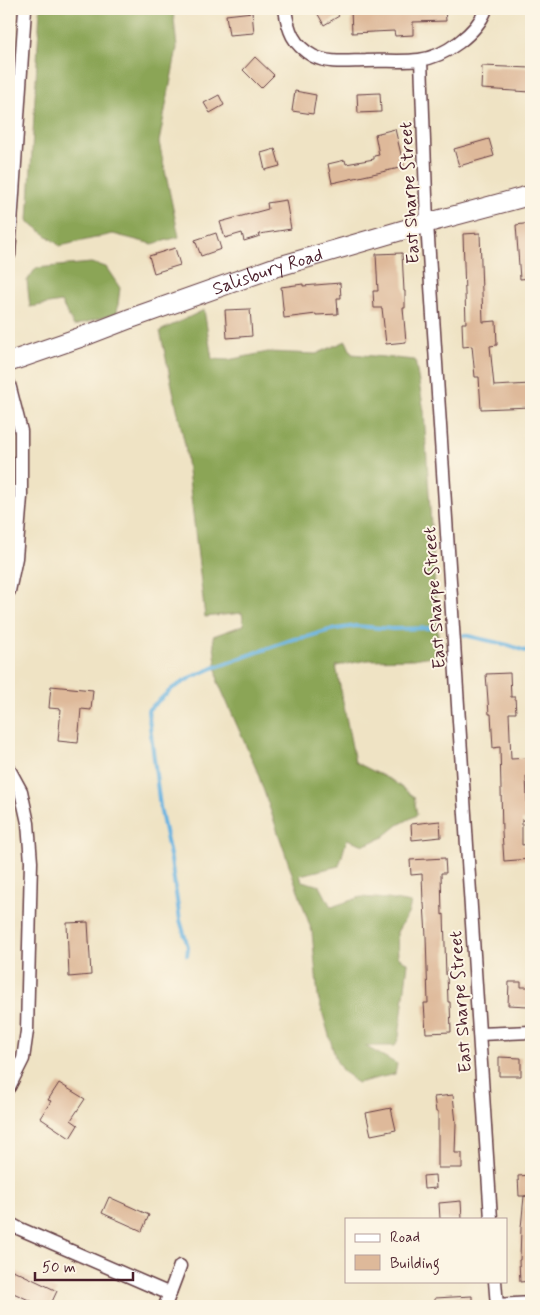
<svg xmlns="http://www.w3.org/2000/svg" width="540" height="1315" font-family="Mynerve,sans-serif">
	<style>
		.forest { fill: #8ba556; stroke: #6a6240 }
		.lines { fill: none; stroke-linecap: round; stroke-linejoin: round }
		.stream { stroke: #68b3e1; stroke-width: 4 }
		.building { fill: #deb99a }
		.street-casing { stroke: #633c42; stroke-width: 15 }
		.secondary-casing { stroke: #633c42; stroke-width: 21 }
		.street { stroke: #fff; stroke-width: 12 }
		.secondary { stroke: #fff; stroke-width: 19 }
		.labels { text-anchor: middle; stroke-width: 4; stroke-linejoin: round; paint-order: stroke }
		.street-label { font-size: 18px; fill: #4a1f2b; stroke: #fcf5e5 }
	</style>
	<rect width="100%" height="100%" fill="#fcf5e5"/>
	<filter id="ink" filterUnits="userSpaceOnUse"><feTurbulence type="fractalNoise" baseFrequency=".02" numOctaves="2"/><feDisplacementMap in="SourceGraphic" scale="10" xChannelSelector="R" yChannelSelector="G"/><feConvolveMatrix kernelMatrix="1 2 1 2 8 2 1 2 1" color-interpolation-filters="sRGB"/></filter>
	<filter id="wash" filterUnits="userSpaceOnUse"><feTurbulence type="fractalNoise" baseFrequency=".0096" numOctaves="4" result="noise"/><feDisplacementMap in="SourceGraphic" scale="20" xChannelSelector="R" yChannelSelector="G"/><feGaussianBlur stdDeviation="1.12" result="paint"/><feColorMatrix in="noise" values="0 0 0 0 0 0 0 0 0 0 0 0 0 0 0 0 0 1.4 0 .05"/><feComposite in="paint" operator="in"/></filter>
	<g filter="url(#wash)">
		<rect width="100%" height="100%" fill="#efe3c4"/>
		<!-- forest -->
		<g class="forest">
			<polygon points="40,9 173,9 177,48 159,142 179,237 152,244 113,234 60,246 28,221"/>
			<polygon points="91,263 106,267 120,288 117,313 74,326 61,302 30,307 27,281 36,268"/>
			<polygon points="204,310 212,359 228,360 268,352 316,354 346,341 352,354 415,360 424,411 439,655 413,659 368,660 336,666 355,762 393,781 414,797 417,815 398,825 382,838 364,845 347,839 339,866 300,875 302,881 320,886 331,907 361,897 388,899 411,903 408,914 397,932 398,957 408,963 399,1037 395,1046 365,1046 397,1064 395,1074 357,1083 342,1070 336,1060 318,997 312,932 257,771 218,682 213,636 244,625 242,613 205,617 185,445 160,331"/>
		</g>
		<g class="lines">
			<!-- stream -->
			<g class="stream">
				<polyline points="464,635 508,645 531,653"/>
				<polyline points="187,955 188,947 180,920 171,860 160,807 148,710 173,688 192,677 213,668 294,639 306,637 330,630 356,626 393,629 433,628"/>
			</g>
		</g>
		<g id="blocks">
			<!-- building -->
			<g class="building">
				<polygon points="315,9 334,9 339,16 324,25"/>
				<polygon points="351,9 445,9 446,21 413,22 413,35 395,36 394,31 352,33"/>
				<polygon points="252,12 254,33 229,35 226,15"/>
				<polygon points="255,57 274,75 261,88 243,70"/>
				<polygon points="482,66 531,68 531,92 481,89"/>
				<polygon points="295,91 316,95 313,114 292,111"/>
				<polygon points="380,93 381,112 358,113 357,94"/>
				<polygon points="219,95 224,105 210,113 204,103"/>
				<polygon points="395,129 404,167 332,183 328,164 345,160 346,164 374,159 374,156 379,155 375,134"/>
				<polygon points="489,139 494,156 459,166 454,149"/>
				<polygon points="275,149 280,166 265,170 261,153"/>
				<polygon points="286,200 291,229 259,234 260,236 244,241 242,233 225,238 220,222 268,209 267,203"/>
				<polygon points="531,223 531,278 520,279 516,225"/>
				<polygon points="216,233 221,249 201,256 195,240"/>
				<polygon points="480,233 483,322 496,321 497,345 490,346 494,386 531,384 531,407 481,409 479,377 475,377 472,346 463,347 462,323 466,323 463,234"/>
				<polygon points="175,248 180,265 154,273 149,256"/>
				<polygon points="402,253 404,291 405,291 405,308 403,308 406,342 386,344 382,308 374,308 373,291 378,291 376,254"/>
				<polygon points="340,283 341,298 337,298 338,314 316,315 316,314 284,318 281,287 303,284 303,286"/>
				<polygon points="250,309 252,336 227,338 225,310"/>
				<polygon points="510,673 511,697 515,697 516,713 509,713 511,759 530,758 530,776 526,776 528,820 522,820 522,845 531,844 531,859 504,861 502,832 500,747 493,748 491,714 489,714 486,674"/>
				<polygon points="51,686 93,690 91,710 81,709 78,743 58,741 61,709 49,708"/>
				<polygon points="440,821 441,837 412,840 411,824"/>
				<polygon points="445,858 446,873 441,873 442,915 444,914 446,975 447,974 448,1002 450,1002 451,1032 426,1033 424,1003 428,1003 426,936 424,903 423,903 422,874 411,875 410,860"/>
				<polygon points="88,922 91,975 69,977 67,923"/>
				<polygon points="509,982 521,982 521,987 529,987 528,1006 508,1005"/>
				<polygon points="499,1057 521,1058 521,1076 499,1076"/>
				<polygon points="59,1083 85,1099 71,1120 78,1125 70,1138 40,1118 51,1101 48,1100"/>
				<polygon points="453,1095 456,1123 455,1153 462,1153 462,1168 438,1168 438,1112 436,1112 434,1097"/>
				<polygon points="391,1108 396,1130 371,1135 366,1113"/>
				<polygon points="435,1175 436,1188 424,1189 423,1176"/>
				<polygon points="531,1175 531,1196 519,1196 518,1176"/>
				<polygon points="524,1196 531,1196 531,1281 520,1282 519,1260 520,1260 521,1228"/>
				<polygon points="109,1197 149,1215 142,1231 102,1213"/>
				<polygon points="461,1201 462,1219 440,1219 439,1203"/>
				<polygon points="13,1270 57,1291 50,1306 42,1306 9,1291 9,1279"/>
				<polygon points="472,1296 472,1306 435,1306 435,1298"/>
			</g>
		</g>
	</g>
	<g filter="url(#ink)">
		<use href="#blocks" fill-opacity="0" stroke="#633c42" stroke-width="1"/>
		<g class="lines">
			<!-- street casing -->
			<g class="street-casing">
				<g id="street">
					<path d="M285,9c3,21 8,36 28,47 15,8 36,5 53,5 17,-1 36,1 53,-1 26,-3 58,-27 67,-51"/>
					<polyline points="421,60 427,223 491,1219"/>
					<polyline points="9,255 25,9"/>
					<polyline points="9,384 21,431 21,497 16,558 9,591"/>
					<polyline points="9,769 21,791 28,823 31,862 27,1031 23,1059 9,1087"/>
					<polyline points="480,1034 531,1032"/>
					<polyline points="9,1223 18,1228 170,1294"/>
					<polyline points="495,1281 497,1306"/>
					<polyline points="497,1305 531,1303"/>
					<polyline points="165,1306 180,1266"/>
				</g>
			</g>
			<!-- secondary casing -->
			<g class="secondary-casing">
				<g id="secondary">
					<path id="s1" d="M9,362l81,-28 39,-15 144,-51 154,-45 104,-28"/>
				</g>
			</g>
			<!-- street -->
			<use href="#street" class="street"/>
			<!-- secondary -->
			<use href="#secondary" class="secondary"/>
		</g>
	</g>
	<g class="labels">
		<!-- street labels -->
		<g class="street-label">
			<text transform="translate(409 193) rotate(-93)" y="6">East Sharpe Street</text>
			<text dy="6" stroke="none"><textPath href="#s1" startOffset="274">Salisbury Road</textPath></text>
			<text transform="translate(434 598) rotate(-94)" y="6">East Sharpe Street</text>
			<text transform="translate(460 1002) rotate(-94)" y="6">East Sharpe Street</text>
		</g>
	</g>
	<!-- margin -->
	<rect width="540" height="1315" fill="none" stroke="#fcf5e5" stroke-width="30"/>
	<!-- legend -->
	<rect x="345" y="1218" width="162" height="65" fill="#fcf5e5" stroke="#b59f9b"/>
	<rect x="355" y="1234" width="25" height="8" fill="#ffffff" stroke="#b59f9b"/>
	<text x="390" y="1242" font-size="15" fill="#4a1f2b">Road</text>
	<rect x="355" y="1255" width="25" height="15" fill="#deb99a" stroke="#b59f9b"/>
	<text x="390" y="1268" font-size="15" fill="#4a1f2b">Building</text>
	<!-- scale -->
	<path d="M35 1272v8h98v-8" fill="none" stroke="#4a1f2b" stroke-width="2.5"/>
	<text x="42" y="1272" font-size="15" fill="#4a1f2b" stroke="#fcf5e5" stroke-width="4" paint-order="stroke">50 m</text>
</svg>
